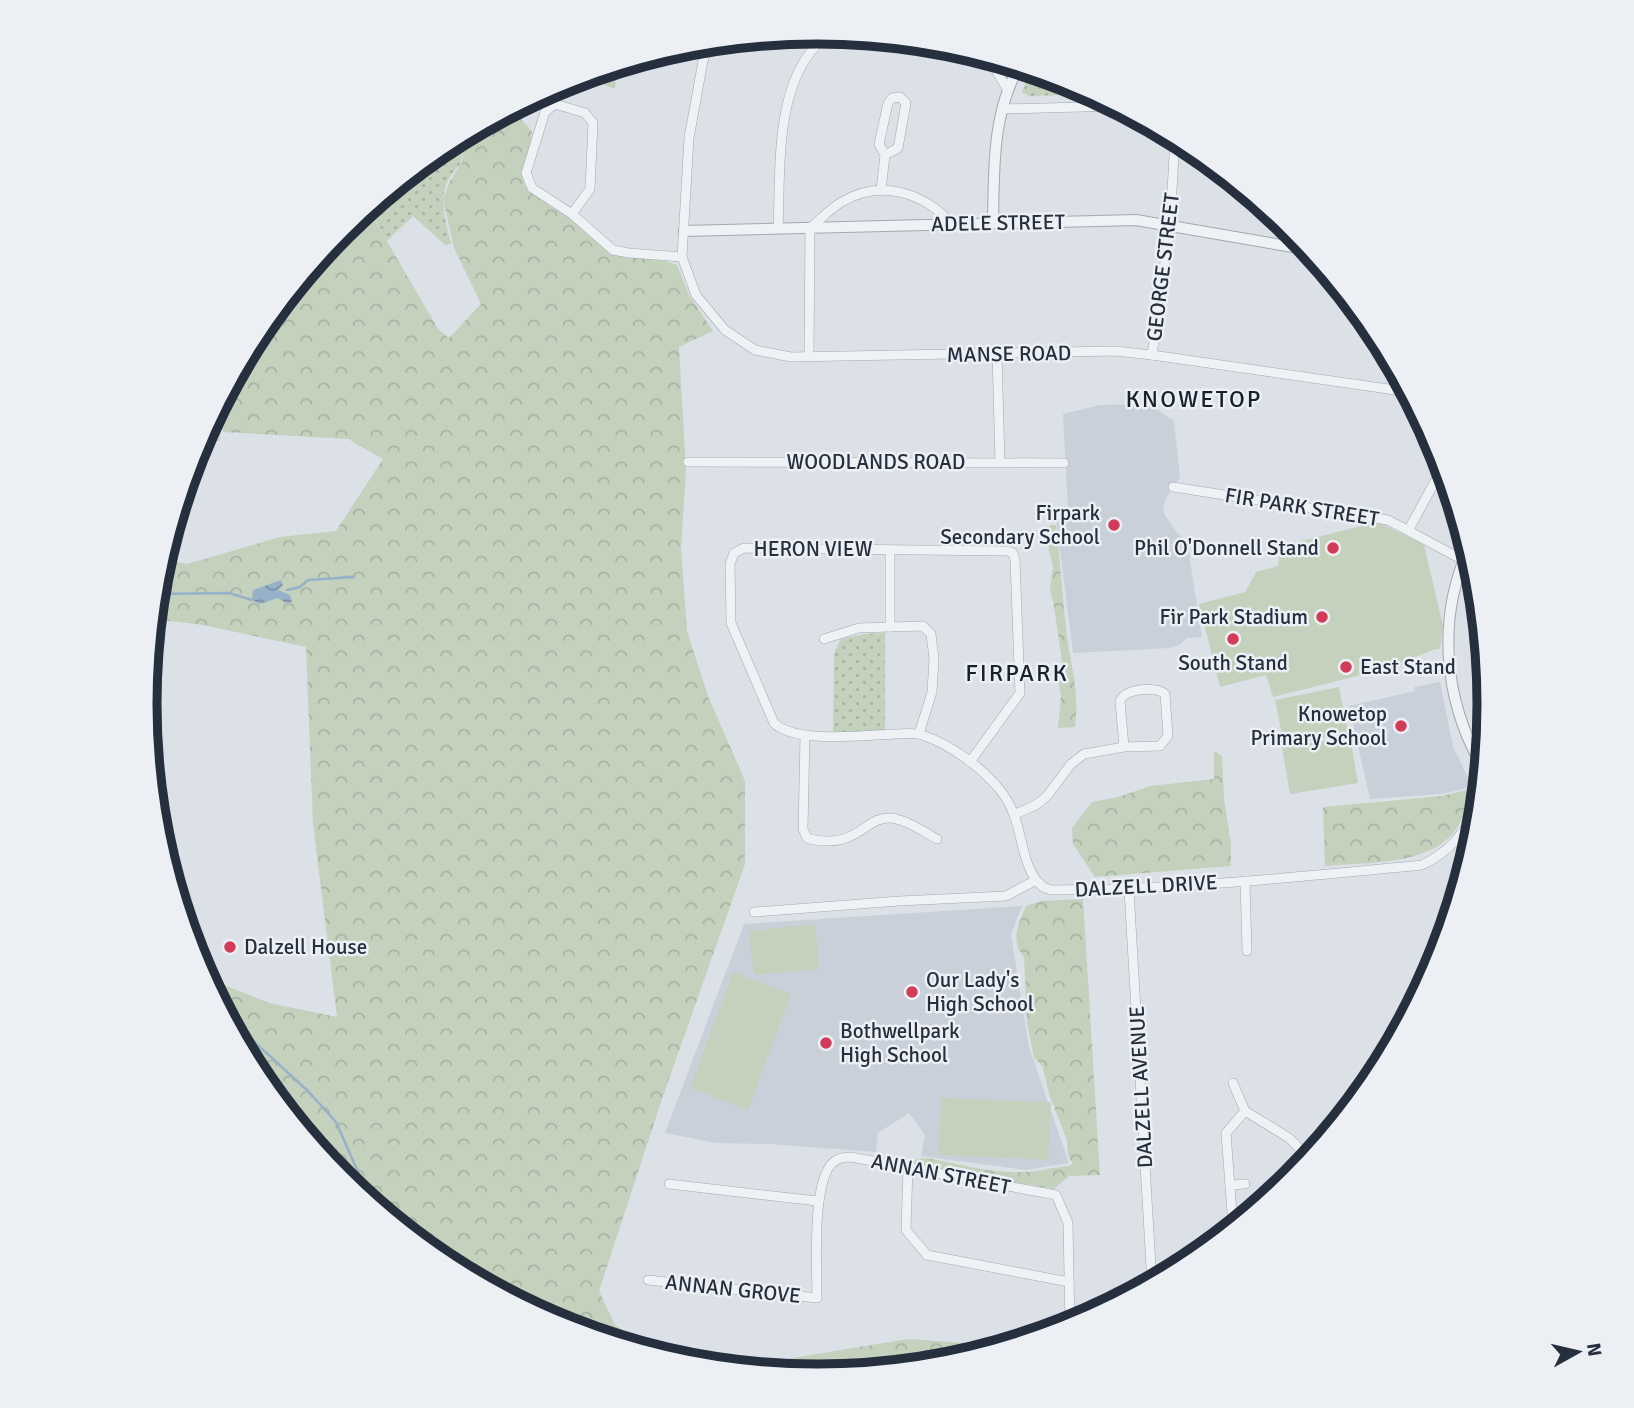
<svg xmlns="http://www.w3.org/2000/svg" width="1634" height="1408" font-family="Signika,sans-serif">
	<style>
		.built { fill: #cad0d9 }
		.grass { fill: url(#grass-dots) }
		.forest { fill: url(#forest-crowns) }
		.garden { fill: #c3d1bd }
		.water { fill: url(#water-waves) }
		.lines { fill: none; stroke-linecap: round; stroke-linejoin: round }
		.stream { stroke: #96b1c9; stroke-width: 2.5 }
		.minor-casing { stroke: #a2a8b1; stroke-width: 10 }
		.tertiary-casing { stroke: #a2a8b1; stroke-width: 12 }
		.minor { stroke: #eff2f5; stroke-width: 9 }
		.tertiary { stroke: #eff2f5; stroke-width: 10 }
		.poi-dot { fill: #d23c59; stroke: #ecf0f5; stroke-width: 2.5 }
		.labels { text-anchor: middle; stroke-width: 5; stroke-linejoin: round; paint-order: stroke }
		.street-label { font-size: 21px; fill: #262f3e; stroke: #ecf0f5 }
		.poi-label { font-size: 21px; fill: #262f3e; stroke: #ecf0f5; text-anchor: end }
		.quarter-label { font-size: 24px; letter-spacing: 2px; fill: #18212e; stroke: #ecf0f5 }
		.rim { fill: none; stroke: #262f3e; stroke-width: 9 }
	</style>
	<defs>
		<pattern id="grass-dots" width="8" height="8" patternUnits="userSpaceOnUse" patternTransform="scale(1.75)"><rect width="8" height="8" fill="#c3d1bd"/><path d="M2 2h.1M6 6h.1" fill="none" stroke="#a7b4a4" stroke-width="1.8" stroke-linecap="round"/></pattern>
		<pattern id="forest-crowns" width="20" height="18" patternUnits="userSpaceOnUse" patternTransform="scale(1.75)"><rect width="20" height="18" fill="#c3d1bd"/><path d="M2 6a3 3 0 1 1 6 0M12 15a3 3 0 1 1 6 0" fill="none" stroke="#a7b4a4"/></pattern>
		<pattern id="water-waves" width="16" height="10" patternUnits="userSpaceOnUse" patternTransform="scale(1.75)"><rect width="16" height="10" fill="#96b1c9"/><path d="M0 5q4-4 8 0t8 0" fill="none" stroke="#7a90a5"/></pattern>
	</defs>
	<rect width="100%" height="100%" fill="#dce1e7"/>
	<!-- built -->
	<g class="built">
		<polygon points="1144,404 1158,410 1174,421 1180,477 1165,500 1163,507 1165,515 1178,534 1187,541 1202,637 1187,638 1181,644 1170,648 1073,653 1055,511 1068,510 1063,414 1100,405"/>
		<polygon points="1440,682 1453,746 1472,787 1441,794 1370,799 1349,706 1415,691 1414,687"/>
		<polygon points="1022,906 1011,935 1029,1047 1069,1163 1026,1170 921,1156 925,1135 909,1113 878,1133 876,1152 770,1144 716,1143 665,1133 744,924"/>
	</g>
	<!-- grass -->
	<g class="grass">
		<polygon points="1031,70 1075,83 1095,94 1029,96 1022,92"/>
		<path d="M464,134l-3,30c-27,24 -17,48 -10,80l-6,1 -32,-29 -26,25 -19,-34 76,-62z"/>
		<polygon points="885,633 885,733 833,733 834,653 841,639 864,634"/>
	</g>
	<!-- forest -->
	<g class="forest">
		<polygon points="617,65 615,89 580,76"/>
		<polygon points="512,108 532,132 524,185 551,207 594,229 608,250 655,258 677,265 689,295 713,331 679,347 686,470 681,548 687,631 708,696 745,781 745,864 662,1099 599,1291 615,1325 665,1356 701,1365 685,1363 559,1325 443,1263 341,1179 258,1077 204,977 269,1003 337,1017 313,824 306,647 203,625 153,619 158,572 162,559 187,564 280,537 336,531 383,459 348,439 223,432 226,391 258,330 342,228 367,207 438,329 449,338 481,304 454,248 443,199 450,181 462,163 464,134"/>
		<path d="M1050,525h6c4,34 6,69 10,104 4,33 14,65 9,98l-17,1 3,-32 -4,-24 5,-11 -9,-61 -3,-9 3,-26 -4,-14 -2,-16z"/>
		<polygon points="1214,751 1222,756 1224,799 1231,845 1231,866 1095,877 1073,844 1072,828 1092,802 1118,797 1151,786 1214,779"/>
		<path d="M1472,789l4,5c-7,12 -14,27 -22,38 -27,34 -89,30 -129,34l-2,-59 119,-11z"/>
		<path d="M1083,899l17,276 -31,1 -15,13 -144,-26 7,-4 11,-1c39,8 79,20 119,11 9,-2 17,-1 26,-5l-5,-9 -1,-15 -18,-46 -6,-27 -9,-10 -7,-34 -3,-66c-14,-17 -6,-32 2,-51l15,-5z"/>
		<polygon points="908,1339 1007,1346 948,1364 817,1376 742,1369 792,1358"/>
	</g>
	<!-- garden -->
	<g class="garden">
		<polygon points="221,399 220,441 199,440"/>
		<path d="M1378,522l46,23 19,81 -3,23c-8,-1 -19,7 -28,9l1,4 -140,35 -7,-22 -46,12 -21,-83 46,-12 11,-20 22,-6 3,-20z"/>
		<polygon points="1479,666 1486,666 1489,704 1488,717 1482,718"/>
		<polygon points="1339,687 1348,733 1284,745 1275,700"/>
		<polygon points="1350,736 1358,783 1290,794 1282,748"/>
		<polygon points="815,924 819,969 754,975 749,931"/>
		<polygon points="733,972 791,994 748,1110 690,1088"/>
		<polygon points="941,1098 1051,1102 1048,1160 939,1155"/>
	</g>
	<!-- water -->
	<polygon class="water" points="281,580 283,585 278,590 290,595 292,602 286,603 278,598 260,604 252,600 253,590"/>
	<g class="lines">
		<!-- stream -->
		<g class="stream">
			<polyline points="287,590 300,587 308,580 354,577 344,577"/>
			<polyline points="155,594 229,593 252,600"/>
			<polyline points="215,997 227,999 250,1038 308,1091 336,1122 373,1206"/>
		</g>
		<!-- minor casing -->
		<g class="minor-casing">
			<g id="minor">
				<polyline points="709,42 703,61 689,138 682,257 696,295 725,330 755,350 791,357 1115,351 1152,355 1409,392"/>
				<polyline points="988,56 1007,89"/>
				<polyline points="1003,109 1119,106"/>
				<polyline points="881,190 885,155 898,148 906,103 900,97 892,98 888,103 879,144 885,155"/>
				<polyline points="572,214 590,189 593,123 585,113 555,104 545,112 526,173 532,188 572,214 613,250 629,253 682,257"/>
				<path d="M778,228c3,-62 -5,-154 52,-195"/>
				<polyline points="997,354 1000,462"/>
				<polyline points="1152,355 1170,226 1175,137"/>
				<path d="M809,357l1,-129c10,-8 19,-18 30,-25 39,-24 82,-12 112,21"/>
				<polyline points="688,462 1064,463"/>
				<polyline points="1173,487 1388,520 1463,560"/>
				<polyline points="1409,529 1444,465"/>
				<polyline points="890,550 890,627 923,626 931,634 934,659 932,692 919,734"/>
				<polyline points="824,639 859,628 890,627"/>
				<path d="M805,736l-2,93 4,9c7,3 15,3 22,3 31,0 40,-25 62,-23 16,2 33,14 46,21"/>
				<path d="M970,762l50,-69 -5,-133 -2,-7 -5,-2 -264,-3 -10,5 -4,11 1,59 43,100c21,21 90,12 121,11 8,0 19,-2 27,1 28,9 59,32 78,55 24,29 18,65 36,90"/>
				<path d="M1015,814l21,-9 11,-9 24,-32 13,-10 40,-7 36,-1 8,-10 -3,-42c-9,-8 -39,-6 -45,7l4,46"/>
				<polyline points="1245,881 1247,951"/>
				<polyline points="1129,890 1152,1284"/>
				<path d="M754,912l145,-11 107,-5 30,-16 7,7 8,3c124,0 247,-13 371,-25 29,-14 39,-30 57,-56"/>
				<polyline points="1370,1078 1371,1084"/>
				<polyline points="1233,1083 1245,1111 1289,1138 1310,1159"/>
				<polyline points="908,1167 906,1230 927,1255 1069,1282"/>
				<polyline points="669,1184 817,1201"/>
				<polyline points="1230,1185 1245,1184"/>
				<polyline points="1232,1213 1226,1133 1245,1111"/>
				<path d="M648,1280l169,18c0,-27 -6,-122 18,-137 5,-4 11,-4 16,-4l205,38 12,28 2,104"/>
			</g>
		</g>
		<!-- tertiary casing -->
		<g class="tertiary-casing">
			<g id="tertiary">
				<path d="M993,223c1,-54 -1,-108 26,-157"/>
				<polyline points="684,231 1136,220 1310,250"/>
				<path d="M1469,548c-33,71 -25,153 14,220"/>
			</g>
		</g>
		<!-- minor -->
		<use href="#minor" class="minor"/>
		<!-- tertiary -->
		<use href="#tertiary" class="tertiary"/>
	</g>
	<!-- markers -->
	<g class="poi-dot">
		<circle cx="1114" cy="525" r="7"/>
		<circle cx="1333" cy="548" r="7"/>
		<circle cx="1322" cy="617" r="7"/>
		<circle cx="1233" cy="639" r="7"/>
		<circle cx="1346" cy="667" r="7"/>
		<circle cx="1401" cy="726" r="7"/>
		<circle cx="230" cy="947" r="7"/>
		<circle cx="912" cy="992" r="7"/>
		<circle cx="826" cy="1043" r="7"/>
	</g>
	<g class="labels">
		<!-- street labels -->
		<g class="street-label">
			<text transform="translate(998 223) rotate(-1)" y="7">ADELE STREET</text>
			<text transform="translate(1163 267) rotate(-83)" y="7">GEORGE STREET</text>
			<text transform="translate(1009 354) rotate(-1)" y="7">MANSE ROAD</text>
			<text x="876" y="469">WOODLANDS ROAD</text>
			<text transform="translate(1302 507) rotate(9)" y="7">FIR PARK STREET</text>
			<text x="813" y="556">HERON VIEW</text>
			<text transform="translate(1146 886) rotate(-3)" y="7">DALZELL DRIVE</text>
			<text transform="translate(1141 1087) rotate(-93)" y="7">DALZELL AVENUE</text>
			<text transform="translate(941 1174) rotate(11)" y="7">ANNAN STREET</text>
			<text transform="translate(733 1289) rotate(6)" y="7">ANNAN GROVE</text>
		</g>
		<!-- poi labels -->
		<g class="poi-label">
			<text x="1100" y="520">Firpark<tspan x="1100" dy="24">Secondary School</tspan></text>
			<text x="1319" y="555">Phil O'Donnell Stand</text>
			<text x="1308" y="624">Fir Park Stadium</text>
			<text x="1233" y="670" text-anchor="middle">South Stand</text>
			<text x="1360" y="674" text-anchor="start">East Stand</text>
			<text x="1387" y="721">Knowetop<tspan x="1387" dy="24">Primary School</tspan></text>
			<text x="244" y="954" text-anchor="start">Dalzell House</text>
			<text x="926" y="987" text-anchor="start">Our Lady's<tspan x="926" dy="24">High School</tspan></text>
			<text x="840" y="1038" text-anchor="start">Bothwellpark<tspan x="840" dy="24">High School</tspan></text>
		</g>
		<!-- quarter labels -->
		<g class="quarter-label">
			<text x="1194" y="407">KNOWETOP</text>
			<text x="1017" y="681">FIRPARK</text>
		</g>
	</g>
	<!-- crop -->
	<path d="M0 0H1634V1408H0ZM157 704a660 660 0 1 1 1320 0a660 660 0 1 1-1320 0Z" fill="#ecf0f5" fill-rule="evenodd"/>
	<path class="rim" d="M157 704a660 660 0 1 1 1320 0a660 660 0 1 1-1320 0Z"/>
	<!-- north arrow -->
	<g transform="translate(1578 1352) rotate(82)" stroke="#ecf0f5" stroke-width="5" paint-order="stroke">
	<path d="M0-5L12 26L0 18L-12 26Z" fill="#262f3e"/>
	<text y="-10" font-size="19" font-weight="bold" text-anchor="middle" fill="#262f3e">N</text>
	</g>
</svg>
